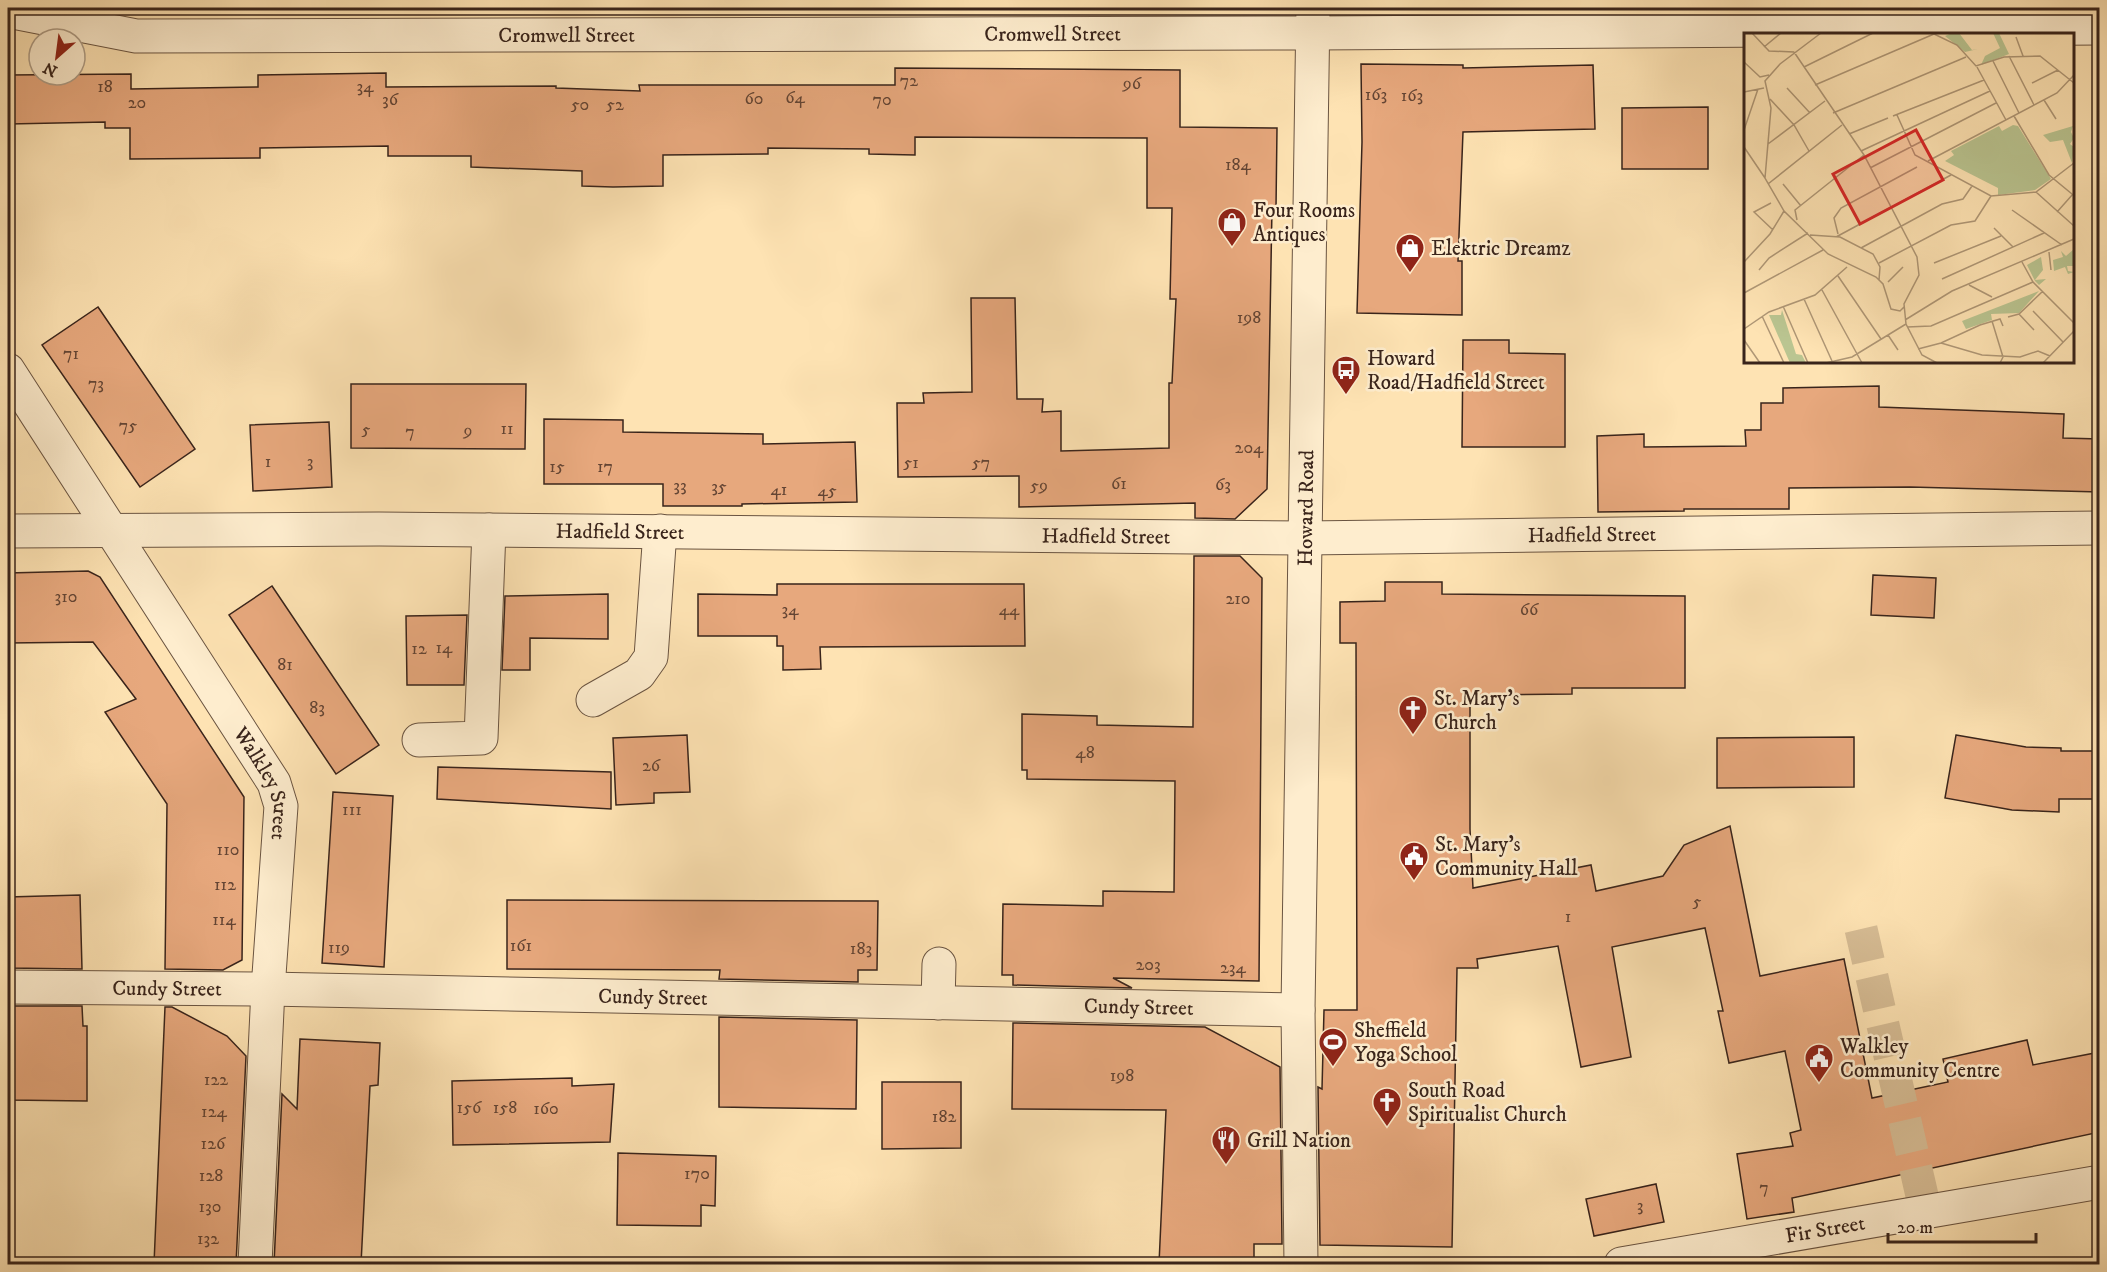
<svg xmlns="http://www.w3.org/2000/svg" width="2107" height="1272" font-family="'IM FELL DW Pica',serif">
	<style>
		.building { fill: #e7a87d; stroke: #39241b; stroke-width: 1.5 }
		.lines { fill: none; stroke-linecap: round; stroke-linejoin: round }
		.minor-tunnel { stroke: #d7bd95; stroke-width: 33; stroke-dasharray: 33 16; stroke-linecap: butt }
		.minor-casing { stroke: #6a5441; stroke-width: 35 }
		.minor { stroke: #feedce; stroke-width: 33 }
		.labels { text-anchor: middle; stroke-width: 5; stroke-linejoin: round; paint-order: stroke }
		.number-label { font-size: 18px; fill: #644534 }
		.street-label { font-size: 21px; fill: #39241b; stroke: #feedce }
		.poi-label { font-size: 21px; fill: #39241b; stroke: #feedce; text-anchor: start }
		.inset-road { fill: none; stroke: #af9776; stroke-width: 1.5 }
		.view { fill: #d62828; fill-opacity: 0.15; stroke: #d62828; stroke-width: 3 }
		.inset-edge { fill: none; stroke: #39241b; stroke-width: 3 }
	</style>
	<rect width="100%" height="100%" fill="#fee3b3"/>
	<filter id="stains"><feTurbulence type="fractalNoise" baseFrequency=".00333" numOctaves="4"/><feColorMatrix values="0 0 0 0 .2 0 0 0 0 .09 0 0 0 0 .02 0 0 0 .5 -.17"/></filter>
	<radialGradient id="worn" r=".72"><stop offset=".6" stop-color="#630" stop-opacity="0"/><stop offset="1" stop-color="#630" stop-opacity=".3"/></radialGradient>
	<!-- building -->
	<g class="building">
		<polygon points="1361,64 1463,65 1463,68 1593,65 1595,129 1463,132 1458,261 1462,261 1462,315 1357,313 1362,142"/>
		<polygon points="895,68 1180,70 1180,127 1277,128 1276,208 1272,208 1267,489 1235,519 1195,518 1195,503 1019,507 1019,476 898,477 897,403 924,403 923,393 972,392 971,298 1015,298 1017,399 1043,399 1042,412 1061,411 1061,451 1169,448 1169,383 1172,383 1176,299 1170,299 1172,208 1147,208 1147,138 915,137 915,155 869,154 869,149 768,148 768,154 663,155 663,186 613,187 582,186 582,171 471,167 471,156 388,156 388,146 260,148 260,158 130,159 130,128 105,128 105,122 9,124 8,75 131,74 131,89 258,87 258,75 386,73 386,87 556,86 556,88 640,91 639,85 895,85"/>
		<polygon points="1708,107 1708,169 1622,169 1622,108"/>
		<polygon points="98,307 195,449 140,487 42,345"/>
		<polygon points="1463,340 1509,340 1509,353 1565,354 1565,447 1462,447"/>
		<polygon points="351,384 526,384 525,449 351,448"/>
		<polygon points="1879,386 1879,407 2064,414 2063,438 2100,439 2100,492 1910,487 1789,488 1789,509 1684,509 1684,511 1598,512 1597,436 1644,434 1644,447 1746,446 1745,430 1761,430 1761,403 1783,403 1783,388"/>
		<polygon points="544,419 623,420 623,432 763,434 763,444 855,442 857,502 742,504 742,506 663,506 663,484 544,484"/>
		<polygon points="329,422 332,487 253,491 250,425"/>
		<polygon points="1194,556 1240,556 1262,578 1259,981 1113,978 1132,988 1013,985 1013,975 1002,975 1003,904 1103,906 1103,891 1174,892 1175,781 1027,779 1027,770 1022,770 1022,714 1097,716 1097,725 1193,727"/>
		<polygon points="88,571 100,577 244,797 242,960 223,970 165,969 167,804 105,712 136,699 93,642 8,643 8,573"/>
		<polygon points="1873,575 1936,578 1934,618 1871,615"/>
		<polygon points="1385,582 1442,582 1442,594 1685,596 1685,688 1572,688 1572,694 1470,695 1470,829 1473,888 1591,865 1596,891 1663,876 1684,845 1730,826 1760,976 1844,959 1872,1098 1948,1082 1943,1059 2027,1040 2033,1065 2100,1052 2100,1132 1792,1198 1794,1212 1747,1219 1737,1154 1793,1146 1790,1133 1801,1130 1785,1051 1729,1063 1718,1011 1723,1011 1705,928 1612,947 1631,1057 1581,1067 1558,946 1477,959 1478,968 1457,968 1452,1247 1320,1245 1318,1087 1322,1089 1324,1010 1357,1010 1356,643 1340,643 1340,602 1385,601"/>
		<polygon points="777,584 1024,584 1025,646 820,647 821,669 783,670 783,646 777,646 777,636 698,636 698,594 777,595"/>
		<polygon points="272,586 379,745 336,774 229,615"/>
		<polygon points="608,594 608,639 530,638 530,670 502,670 505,596"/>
		<polygon points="467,615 464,685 407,685 406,616"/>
		<polygon points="687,735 690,792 654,793 654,803 616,805 613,738"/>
		<polygon points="1956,735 2026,747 2061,748 2061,751 2100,751 2100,799 2059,799 2059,812 2012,810 1945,798"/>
		<polygon points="1854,737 1854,787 1717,788 1717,738"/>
		<polygon points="438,767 611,772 611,809 437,799"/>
		<polygon points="333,792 393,796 384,967 322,963"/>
		<polygon points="80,895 82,969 8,968 8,897"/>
		<polygon points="507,900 878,901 877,970 858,970 858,982 719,979 720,970 507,969"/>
		<polygon points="8,1006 82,1006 83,1026 87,1026 87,1101 8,1100"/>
		<polygon points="165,1007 172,1007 227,1036 246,1056 236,1264 154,1264"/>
		<polygon points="719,1017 857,1020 856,1109 719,1107"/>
		<polygon points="1013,1023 1205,1027 1280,1067 1282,1244 1254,1244 1254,1264 1159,1264 1166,1110 1012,1109"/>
		<polygon points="300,1039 380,1043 378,1085 370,1086 361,1264 274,1264 282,1094 297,1109"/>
		<polygon points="572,1078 572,1086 614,1084 610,1142 453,1145 452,1081"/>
		<polygon points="882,1082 961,1082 961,1148 882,1149"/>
		<polygon points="618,1153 716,1156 715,1206 701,1205 701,1226 617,1225"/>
		<polygon points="1656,1184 1664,1222 1594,1236 1586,1199"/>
	</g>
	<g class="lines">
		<!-- minor-tunnel -->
		<polyline class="minor-tunnel" points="1861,929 1926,1213"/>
		<!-- minor casing -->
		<g class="minor-casing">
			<g id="minor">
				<path id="s1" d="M8,11l128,25 1176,-3 788,-5"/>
				<path id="s2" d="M8,370l266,413 7,23 -13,183 -13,275"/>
				<path id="s3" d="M8,531l371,-2 926,9 795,-10"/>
				<polyline points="593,700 639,674 651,657 660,531"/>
				<polyline points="419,740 481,738 489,530"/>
				<path id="s4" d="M8,987l260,2 1030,21"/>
				<polyline points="938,1003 939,964"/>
				<path id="s5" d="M1301,1264l-3,-254 15,-1002"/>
				<path id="s6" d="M1621,1264l479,-82"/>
			</g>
		</g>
		<!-- minor -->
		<use href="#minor" class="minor"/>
	</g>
	<!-- icons -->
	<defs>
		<g id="shop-pin" transform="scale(1.5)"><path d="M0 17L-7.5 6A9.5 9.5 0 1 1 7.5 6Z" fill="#8f2418" stroke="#feedce"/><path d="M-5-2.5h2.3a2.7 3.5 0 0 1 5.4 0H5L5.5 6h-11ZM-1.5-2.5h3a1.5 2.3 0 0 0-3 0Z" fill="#fff"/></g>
		<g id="bus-pin" transform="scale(1.5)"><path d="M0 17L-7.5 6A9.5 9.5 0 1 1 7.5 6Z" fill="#8f2418" stroke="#feedce"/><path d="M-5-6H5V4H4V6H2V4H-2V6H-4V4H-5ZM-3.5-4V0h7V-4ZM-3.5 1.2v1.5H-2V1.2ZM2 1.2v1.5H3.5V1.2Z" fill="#fff"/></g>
		<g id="church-pin" transform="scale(1.5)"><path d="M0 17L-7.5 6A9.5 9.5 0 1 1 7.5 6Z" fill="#8f2418" stroke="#feedce"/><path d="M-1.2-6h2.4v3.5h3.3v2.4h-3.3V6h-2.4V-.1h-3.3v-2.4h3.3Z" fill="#fff"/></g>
		<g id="civic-pin" transform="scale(1.5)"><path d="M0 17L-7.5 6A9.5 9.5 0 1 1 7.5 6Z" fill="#8f2418" stroke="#feedce"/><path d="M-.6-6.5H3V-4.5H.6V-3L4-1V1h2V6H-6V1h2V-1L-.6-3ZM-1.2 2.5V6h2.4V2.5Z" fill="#fff"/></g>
		<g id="stadium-pin" transform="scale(1.5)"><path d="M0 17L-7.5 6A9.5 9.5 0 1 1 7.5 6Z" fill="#8f2418" stroke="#feedce"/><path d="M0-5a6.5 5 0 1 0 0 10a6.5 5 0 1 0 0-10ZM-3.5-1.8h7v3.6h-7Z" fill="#fff"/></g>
		<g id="restaurant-pin" transform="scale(1.5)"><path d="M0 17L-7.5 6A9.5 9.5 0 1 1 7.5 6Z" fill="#8f2418" stroke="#feedce"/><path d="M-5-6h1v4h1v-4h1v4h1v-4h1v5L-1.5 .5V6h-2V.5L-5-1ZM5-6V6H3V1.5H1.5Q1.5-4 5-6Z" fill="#fff"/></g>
	</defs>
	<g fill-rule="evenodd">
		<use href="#shop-pin" x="1232" y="222"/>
		<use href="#shop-pin" x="1410" y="248"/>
		<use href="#bus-pin" x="1346" y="370"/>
		<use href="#church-pin" x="1413" y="710"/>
		<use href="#civic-pin" x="1414" y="856"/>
		<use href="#stadium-pin" x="1333" y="1042"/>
		<use href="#civic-pin" x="1819" y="1058"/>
		<use href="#church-pin" x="1387" y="1102"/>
		<use href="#restaurant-pin" x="1226" y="1140"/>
	</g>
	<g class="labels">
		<!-- number labels -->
		<g class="number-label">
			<text x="909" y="86">72</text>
			<text x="1132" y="89">96</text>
			<text x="105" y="92">18</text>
			<text x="365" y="92">34</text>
			<text x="1376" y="100">163</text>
			<text x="1412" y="101">163</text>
			<text x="795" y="103">64</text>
			<text x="754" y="104">60</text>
			<text x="390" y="105">36</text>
			<text x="882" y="105">70</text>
			<text x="137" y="108">20</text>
			<text x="580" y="110">50</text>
			<text x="615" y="110">52</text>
			<text x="1238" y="170">184</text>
			<text x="1249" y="323">198</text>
			<text x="71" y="359">71</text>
			<text x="96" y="389">73</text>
			<text x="128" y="431">75</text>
			<text x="507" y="434">11</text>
			<text x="366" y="435">5</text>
			<text x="468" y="436">9</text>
			<text x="410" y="437">7</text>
			<text x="1249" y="453">204</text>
			<text x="268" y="467">1</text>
			<text x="310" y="467">3</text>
			<text x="911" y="468">51</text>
			<text x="981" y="468">57</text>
			<text x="557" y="472">15</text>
			<text x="605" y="472">17</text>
			<text x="1119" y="489">61</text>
			<text x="1223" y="490">63</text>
			<text x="680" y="491">33</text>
			<text x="1039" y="491">59</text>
			<text x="719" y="492">35</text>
			<text x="779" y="495">41</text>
			<text x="827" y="496">45</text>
			<text x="66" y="602">310</text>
			<text x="1238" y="604">210</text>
			<text x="790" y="615">34</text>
			<text x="1009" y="615">44</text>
			<text x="1529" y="615">66</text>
			<text x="444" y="653">14</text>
			<text x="419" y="654">12</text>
			<text x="285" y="670">81</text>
			<text x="317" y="713">83</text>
			<text x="1085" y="758">48</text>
			<text x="651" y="771">26</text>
			<text x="352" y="815">111</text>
			<text x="228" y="855">110</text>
			<text x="225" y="890">112</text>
			<text x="1697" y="907">5</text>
			<text x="1568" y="922">1</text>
			<text x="224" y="925">114</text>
			<text x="521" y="951">161</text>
			<text x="339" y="953">119</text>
			<text x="861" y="954">183</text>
			<text x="1148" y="970">203</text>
			<text x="1233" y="973">234</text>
			<text x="1122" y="1081">198</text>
			<text x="216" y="1085">122</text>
			<text x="469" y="1113">156</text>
			<text x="505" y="1113">158</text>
			<text x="546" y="1114">160</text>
			<text x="214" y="1117">124</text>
			<text x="944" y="1122">182</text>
			<text x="213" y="1149">126</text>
			<text x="697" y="1179">170</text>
			<text x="211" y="1181">128</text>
			<text x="1764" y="1193">7</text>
			<text x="1640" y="1211">3</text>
			<text x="210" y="1212">130</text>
			<text x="208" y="1244">132</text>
		</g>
		<!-- street labels -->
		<g class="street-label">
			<text dy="7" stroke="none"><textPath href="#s1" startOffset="1047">Cromwell Street</textPath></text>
			<text dy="7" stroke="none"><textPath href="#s1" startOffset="561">Cromwell Street</textPath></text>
			<text dy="7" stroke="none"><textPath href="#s5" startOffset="756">Howard Road</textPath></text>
			<text dy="7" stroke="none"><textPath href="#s3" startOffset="612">Hadfield Street</textPath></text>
			<text dy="7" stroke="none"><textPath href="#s3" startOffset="1584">Hadfield Street</textPath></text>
			<text dy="7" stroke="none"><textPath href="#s3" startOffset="1098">Hadfield Street</textPath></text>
			<text dy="7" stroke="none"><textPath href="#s2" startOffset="488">Walkley Street</textPath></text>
			<text dy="7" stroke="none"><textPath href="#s4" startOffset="159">Cundy Street</textPath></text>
			<text dy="7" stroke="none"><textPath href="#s4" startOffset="645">Cundy Street</textPath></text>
			<text dy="7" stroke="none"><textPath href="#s4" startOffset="1131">Cundy Street</textPath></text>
			<text dy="7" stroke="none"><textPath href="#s6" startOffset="207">Fir Street</textPath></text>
		</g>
		<!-- poi labels -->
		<g class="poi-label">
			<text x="1253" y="217">Four Rooms<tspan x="1253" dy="24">Antiques</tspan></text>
			<text x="1431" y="255">Elektric Dreamz</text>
			<text x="1367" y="365">Howard<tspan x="1367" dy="24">Road/Hadfield Street</tspan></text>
			<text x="1434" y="705">St. Mary's<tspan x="1434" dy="24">Church</tspan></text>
			<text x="1435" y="851">St. Mary's<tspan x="1435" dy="24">Community Hall</tspan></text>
			<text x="1354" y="1037">Sheffield<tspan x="1354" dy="24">Yoga School</tspan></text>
			<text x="1840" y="1053">Walkley<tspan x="1840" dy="24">Community Centre</tspan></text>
			<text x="1408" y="1097">South Road<tspan x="1408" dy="24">Spiritualist Church</tspan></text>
			<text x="1247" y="1147">Grill Nation</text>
		</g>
	</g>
	<!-- overview -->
	<g transform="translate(1744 33)">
		<rect width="330" height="330" fill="#fee3b3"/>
		<path d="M208,0h7l13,17 6,-1 -13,3 -20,-16zM249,0h6l10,21 -28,11 4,-9 15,-8zM269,92l5,1 33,53 -16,11 -37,5v-7l-53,-27 9,-6 -3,-4 48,-25 3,5zM329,93l-2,6 3,6 -4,6 4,3 -2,16 -9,-23 -13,2 -7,-7zM330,216v17h-7l1,5 6,1 -6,2 -3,-7 -11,4 -1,-11 10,-3 -2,-6 5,5zM297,224l2,13 -8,10 11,-1 -7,6 -4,-4 -8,-16zM295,258l-20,22 -28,1 1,6 -26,9 -4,-8zM38,277l14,44 6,1 4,8h-16l-21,-48h12z" fill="#bac591"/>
		<path class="inset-road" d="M8,0l17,18 25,1M77,0l-41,31 -15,17 6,27 -6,70 19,33 44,43 48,23 7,7 8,25 9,2 4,-4M188,0l25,12 19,21 28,-9 36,-1 34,27M272,4l7,19M20,14l17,-14M50,19l70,103 53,102 2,18 -15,29 2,20 16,31 15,8M265,23l25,49M249,28l26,52M0,29l16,15 9,-2M60,34l69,-34M233,34l29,53M288,50l26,-13M71,52l119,-51M43,55l23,25M0,59l20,-4M26,66l24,26 15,26M300,67l12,19M89,80l133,-56M153,82l18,40 76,41 45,-4 38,-29M149,83l91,-36M270,83l35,59 23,19M0,97l14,-41M105,101l39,-16M24,111l57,-43M0,114l21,31M117,118l129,-60M184,128l129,-68 17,-18M126,135l126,-65M24,151l74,-59M39,151l18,22M292,159l38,34M27,170l-17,9 19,18M268,177l50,35M313,179l16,-18M53,187l-2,-10 69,-55M250,195l19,19M94,201l-4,-16 7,-10 76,-41M66,202l30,2 33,17 7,13 -1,13M92,204l115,-62M117,215l81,-44 21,-5 9,-13M305,219l2,18M0,229l26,-28 14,-23M278,229l11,20 41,41M135,230l72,-38 24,-4 16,-25M190,230l67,-27M15,237l10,-12 39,-25M94,243l43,63M198,246l102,-46M144,249l15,-15M225,252l23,12M78,257l40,73M0,260l79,-43M60,266l28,62M39,273l25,57M289,278l30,31M275,281l15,16M18,283l22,47M264,284l11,-3 24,-23M161,287l47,-29 122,-52M248,288l11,36 -3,6M163,294l24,-1 102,-44M0,296l25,-17 46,-17 32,-28M144,302l10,15M0,307l16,23M197,310l41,12 38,2 18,-6 12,5M174,316l23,-6 39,-18 20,-6 3,7M82,330l26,-6 54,-33M299,330l31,-32"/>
		<path class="view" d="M172,97l27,50 -83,44 -27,-50z"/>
		<rect width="330" height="330" class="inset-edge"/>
	</g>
	<!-- margin -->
	<rect width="2107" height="1272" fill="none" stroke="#fee3b3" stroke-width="30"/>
	<rect x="9" y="9" width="2089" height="1254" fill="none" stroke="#39241b" stroke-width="3"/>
	<rect x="15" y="15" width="2077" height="1242" fill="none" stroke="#39241b" stroke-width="1.5"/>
	<!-- north arrow -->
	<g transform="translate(57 57) rotate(208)"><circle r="28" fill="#feedce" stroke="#af9d86" stroke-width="1.5"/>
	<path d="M0-4.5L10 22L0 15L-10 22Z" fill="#8f2418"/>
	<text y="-9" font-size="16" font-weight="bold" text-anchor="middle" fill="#39241b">N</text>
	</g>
	<!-- scale -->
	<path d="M1888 1233v9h148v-9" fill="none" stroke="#39241b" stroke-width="3"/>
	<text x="1897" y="1233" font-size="18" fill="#39241b" stroke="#feedce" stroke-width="4.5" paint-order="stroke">20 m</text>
	<rect width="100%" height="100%" filter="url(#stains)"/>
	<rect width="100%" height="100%" fill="url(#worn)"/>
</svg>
